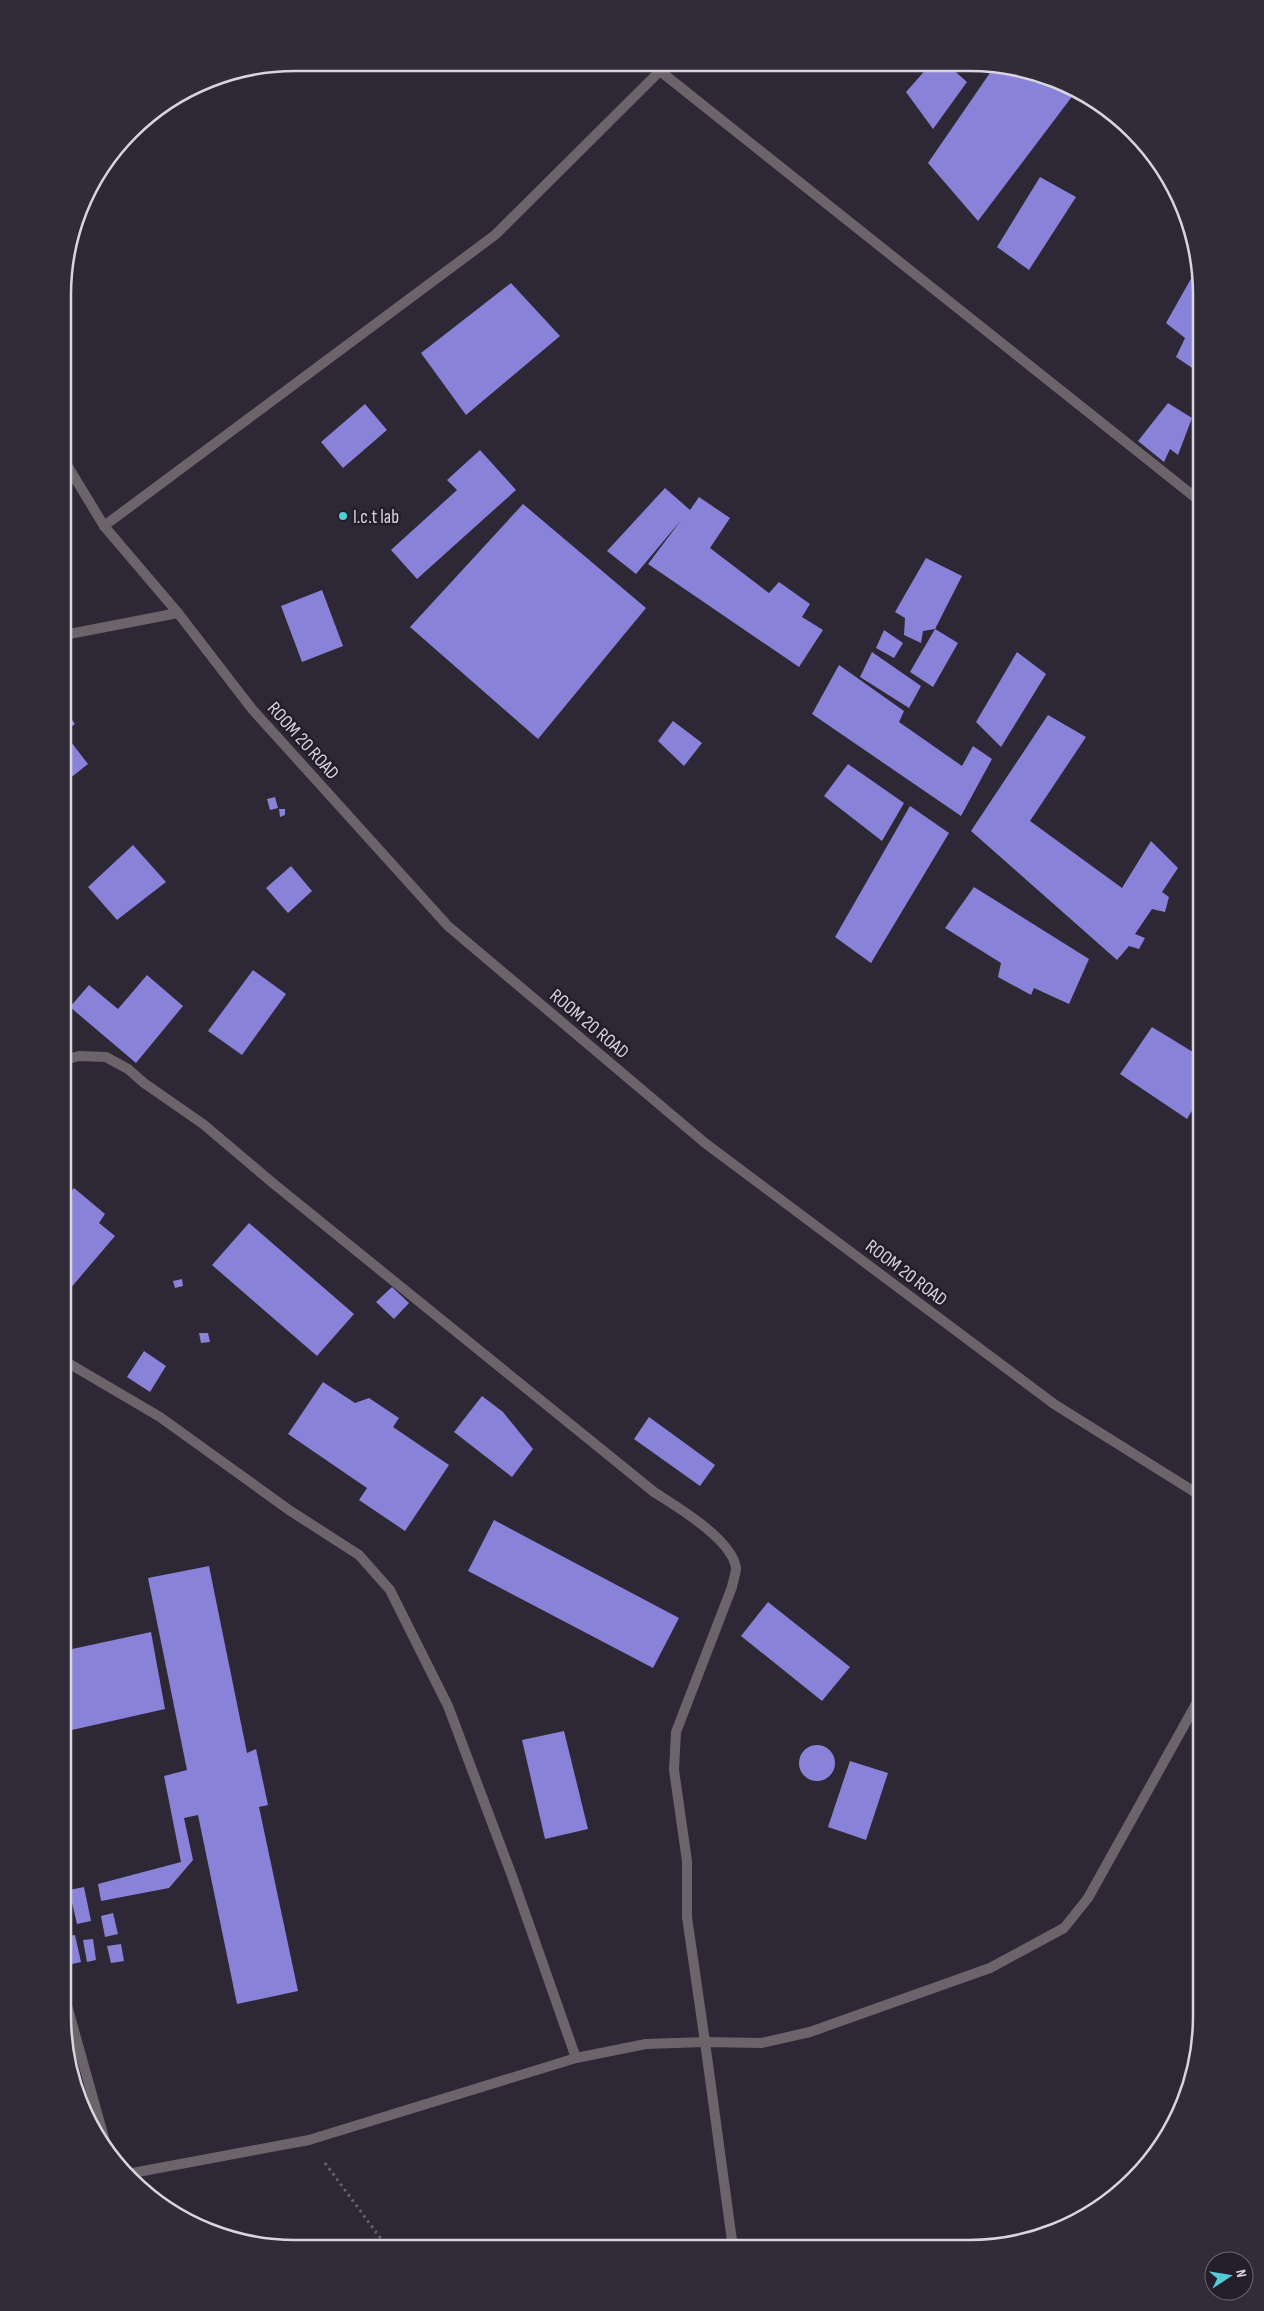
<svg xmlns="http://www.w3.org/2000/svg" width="1264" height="2311" font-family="'Sofia Sans Condensed',sans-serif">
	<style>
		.building { fill: #8982d9 }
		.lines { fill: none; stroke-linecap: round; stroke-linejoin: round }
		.path { stroke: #68626e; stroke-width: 3; stroke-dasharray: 2.5 4; stroke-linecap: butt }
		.service { stroke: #6b646a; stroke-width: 10 }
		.minor { stroke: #6b646a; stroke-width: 10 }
		.poi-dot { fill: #51ccd4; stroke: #241d2b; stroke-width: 2 }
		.labels { text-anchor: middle; stroke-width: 5; stroke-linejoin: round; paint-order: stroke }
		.poi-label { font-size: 19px; fill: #d9d5de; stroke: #241d2b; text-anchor: start }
		.street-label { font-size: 19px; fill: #d9d5de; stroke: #241d2b }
		.rim { fill: none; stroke: #d9d5de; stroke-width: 2.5 }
	</style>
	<rect width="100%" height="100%" fill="#2e2735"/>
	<!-- building -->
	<g class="building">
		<polygon points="929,66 950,67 967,82 933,129 906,92"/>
		<polygon points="994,67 1014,67 1077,90 978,221 928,163"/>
		<polygon points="1040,177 1076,197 1029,270 997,247"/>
		<polygon points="1197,268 1201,296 1201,374 1176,357 1185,338 1166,323"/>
		<polygon points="511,283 560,336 466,415 421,353"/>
		<polygon points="1168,403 1192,418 1178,455 1170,449 1164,462 1138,441"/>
		<polygon points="365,404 387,430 343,468 321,442"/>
		<polygon points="480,450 516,490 417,579 391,550 457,490 447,480"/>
		<polygon points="665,488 690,510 699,497 730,518 710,548 769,593 779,582 810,604 802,617 823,630 799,667 648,564 682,519 636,574 607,551"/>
		<polygon points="523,504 646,608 538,739 410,627"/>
		<polygon points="926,558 962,576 935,629 958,643 933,687 910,672 935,629 923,631 921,643 904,635 905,618 895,612"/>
		<polygon points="322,590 343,646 302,662 281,606"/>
		<polygon points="884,630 903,643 894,658 876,648"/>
		<polygon points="872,652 921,686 909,708 860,677"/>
		<polygon points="1017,652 1046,674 1001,747 976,722"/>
		<polygon points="839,665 904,711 899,722 962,766 973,746 992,759 961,816 812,714"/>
		<polygon points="64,709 75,724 64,732"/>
		<polygon points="1048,715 1086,737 1030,821 1122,888 1151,841 1178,868 1162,892 1169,897 1165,912 1152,909 1135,934 1145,938 1139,949 1129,946 1117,960 971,831"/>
		<polygon points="673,721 702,743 684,766 658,741"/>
		<polygon points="64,733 88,764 64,783"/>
		<polygon points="848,764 904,803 882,841 824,796"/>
		<polygon points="275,797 278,808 270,810 267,799"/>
		<polygon points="910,806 949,833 871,963 835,937"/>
		<polygon points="279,809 285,809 285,815 280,817"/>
		<polygon points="133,845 166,882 117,920 88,887"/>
		<polygon points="291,866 312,891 288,913 266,888"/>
		<polygon points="974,887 1089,959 1069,1004 1034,988 1031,995 998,977 1001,963 945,928"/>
		<polygon points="253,970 286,994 242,1055 208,1031"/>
		<polygon points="147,975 183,1006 136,1063 70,1007 89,985 118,1009"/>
		<polygon points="1152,1027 1201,1057 1201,1096 1187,1119 1120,1074"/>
		<polygon points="74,1188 105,1214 99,1223 115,1236 63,1297 63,1197 65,1199"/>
		<polygon points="249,1223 354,1314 317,1356 212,1265"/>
		<polygon points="182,1279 183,1286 175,1288 173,1281"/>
		<polygon points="392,1287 409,1303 394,1319 376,1302"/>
		<polygon points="199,1333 208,1333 210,1342 201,1343"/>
		<polygon points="144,1351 166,1366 150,1392 127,1377"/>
		<polygon points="323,1382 355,1403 369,1398 399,1418 393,1427 449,1465 405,1531 359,1500 367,1488 288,1434"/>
		<polygon points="482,1396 503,1412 533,1449 512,1477 454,1432"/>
		<polygon points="649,1417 715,1465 700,1486 634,1439"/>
		<polygon points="494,1520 679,1618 653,1668 468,1571"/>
		<polygon points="209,1566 247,1753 256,1749 268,1805 259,1807 298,1991 237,2004 198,1815 184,1818 193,1860 169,1888 101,1901 98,1884 181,1862 164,1776 187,1770 148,1578"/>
		<polygon points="768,1602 850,1667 822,1701 741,1636"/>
		<polygon points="151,1632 165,1709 63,1732 63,1651"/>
		<polygon points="564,1731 588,1829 545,1839 522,1740"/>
		<circle cx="817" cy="1763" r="18"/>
		<polygon points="850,1761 888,1773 866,1840 828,1827"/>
		<polygon points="84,1887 91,1921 77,1924 69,1890"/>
		<polygon points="63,1898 70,1928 63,1929"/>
		<polygon points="113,1913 118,1934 105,1937 101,1916"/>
		<polygon points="75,1935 81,1962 63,1966 63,1937"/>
		<polygon points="93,1939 96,1960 87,1962 83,1940"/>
		<polygon points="121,1944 124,1961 111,1963 107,1946"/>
	</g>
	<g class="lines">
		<!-- path -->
		<polyline class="path" points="325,2163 387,2247"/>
		<!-- service -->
		<g class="service">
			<polyline points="63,1360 160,1417 289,1510 359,1555 390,1590 448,1706 512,1876 576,2058"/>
			<polyline points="63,1991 108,2152"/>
			<polyline points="127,2174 309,2140 576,2058 646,2044 705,2042"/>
		</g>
		<!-- minor -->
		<g class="minor">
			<polyline points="660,71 1201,502"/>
			<polyline points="64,460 104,526 178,613 252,709 448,926 705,1143 1054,1404 1201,1496"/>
			<polyline points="104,526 495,235 666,65"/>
			<polyline points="64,635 178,613"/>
			<path d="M64,1060l15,-4 27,1 22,12 16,14 59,41 71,60 380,308c23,15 78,47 82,76 0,5 -3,13 -4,19l-56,145 -2,38 13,91v56l18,125"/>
			<polyline points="733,2248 705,2042 761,2043 810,2032 990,1968 1064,1928 1088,1898 1201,1695"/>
		</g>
	</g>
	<!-- markers -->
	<circle class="poi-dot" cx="343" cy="516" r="5"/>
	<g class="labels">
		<!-- poi labels -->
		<g class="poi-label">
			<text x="353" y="523">I.c.t lab</text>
		</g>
		<!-- street labels -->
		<g class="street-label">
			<text transform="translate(304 740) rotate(48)" y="7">ROOM 20 ROAD</text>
			<text transform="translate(590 1023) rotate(40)" y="7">ROOM 20 ROAD</text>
			<text transform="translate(907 1272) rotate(37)" y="7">ROOM 20 ROAD</text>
		</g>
	</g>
	<!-- crop -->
	<path d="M0 0H1264V2311H0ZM295 71H969A224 224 0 0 1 1193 295V2016A224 224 0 0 1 969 2240H295A224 224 0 0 1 71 2016V295A224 224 0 0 1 295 71Z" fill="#322c39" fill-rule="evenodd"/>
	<path class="rim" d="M295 71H969A224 224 0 0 1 1193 295V2016A224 224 0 0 1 969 2240H295A224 224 0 0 1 71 2016V295A224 224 0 0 1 295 71Z"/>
	<!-- north arrow -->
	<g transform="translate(1229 2276) rotate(78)"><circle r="24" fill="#241d2b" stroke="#6c6773"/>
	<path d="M0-4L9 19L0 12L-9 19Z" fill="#51ccd4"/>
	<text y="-8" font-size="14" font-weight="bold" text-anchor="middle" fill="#d9d5de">N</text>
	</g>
</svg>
